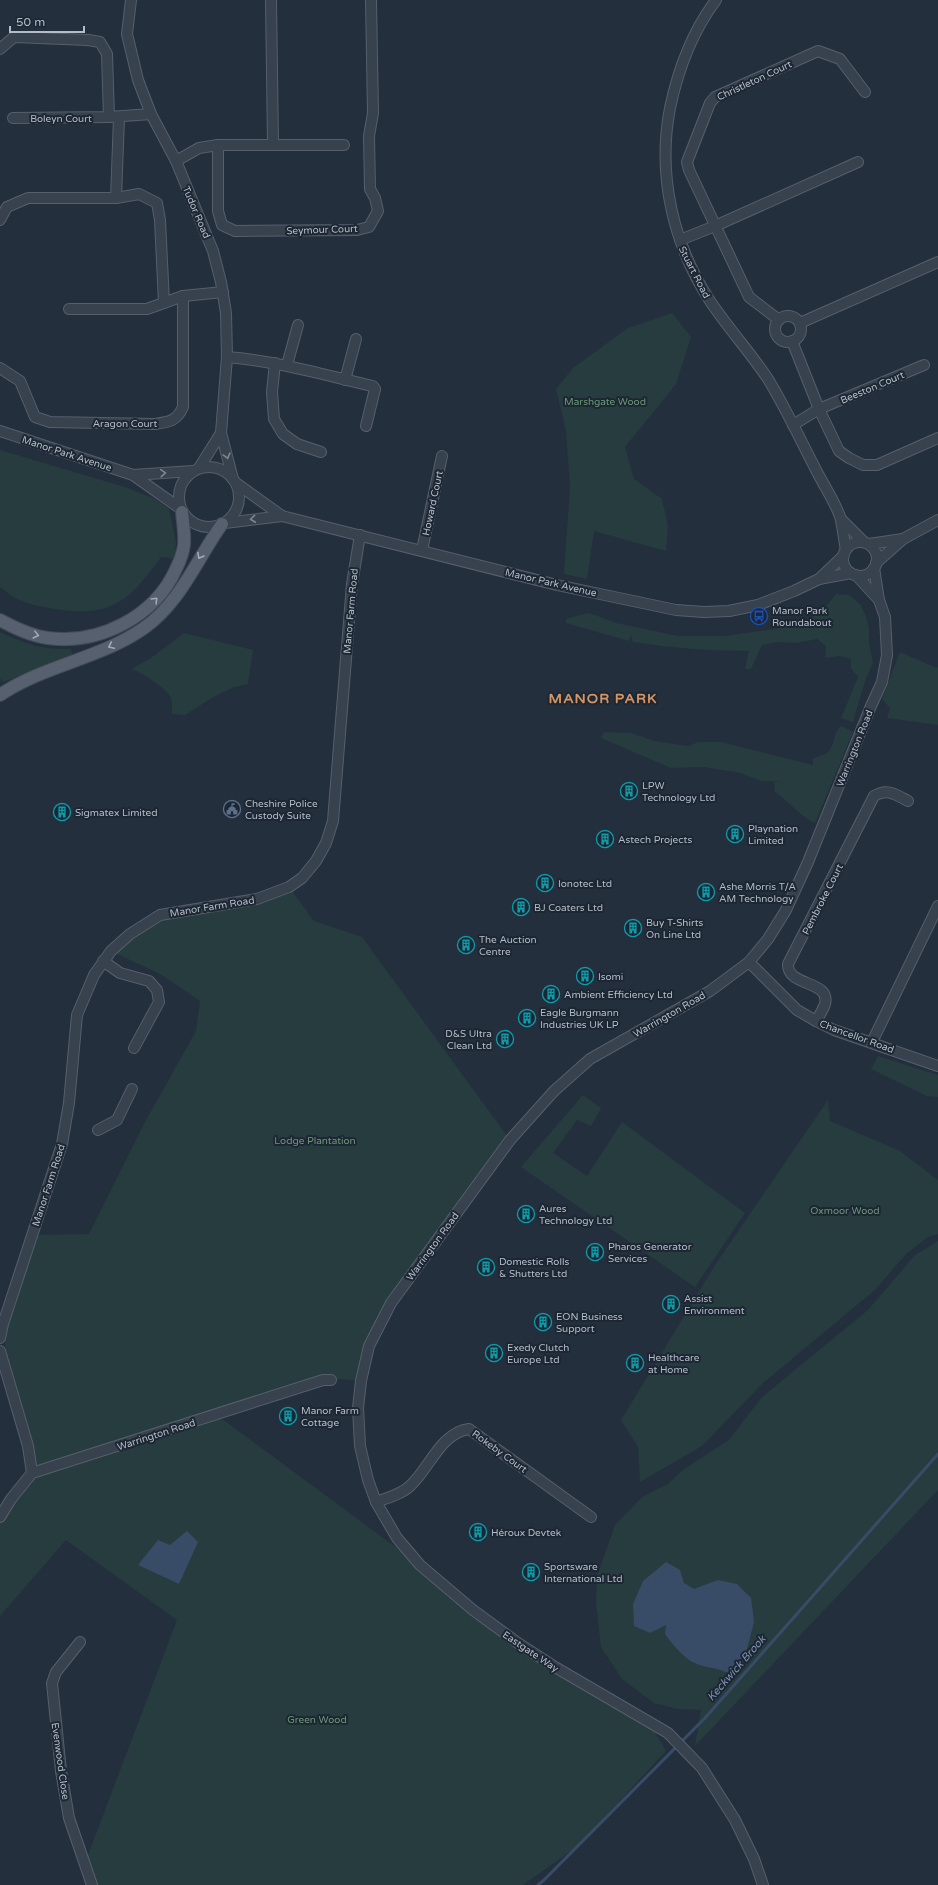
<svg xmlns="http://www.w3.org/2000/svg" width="938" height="1885" font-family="'Varela Round',sans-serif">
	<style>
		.green { fill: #263c3f }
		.water { fill: #394c67 }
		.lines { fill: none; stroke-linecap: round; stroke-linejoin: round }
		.stream { stroke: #394c67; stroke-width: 3 }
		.minor-casing { stroke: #565f6c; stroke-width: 12 }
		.major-casing { stroke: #414a57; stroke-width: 14 }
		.minor { stroke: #38414e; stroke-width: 10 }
		.major { stroke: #56606e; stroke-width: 12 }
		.oneway { stroke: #7c8592 }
		.oneway2 { stroke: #a1aab7 }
		.labels { text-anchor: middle; stroke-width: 4; stroke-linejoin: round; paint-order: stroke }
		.street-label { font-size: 10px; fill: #b4bcc9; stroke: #1d2633 }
		.park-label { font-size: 10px; fill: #6b9a76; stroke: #1d2633 }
		.poi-label { font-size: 10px; fill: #b4bcc9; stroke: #1d2633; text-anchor: start }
		.water-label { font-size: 11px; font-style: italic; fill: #7c92b1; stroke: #1d2633 }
		.district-label { font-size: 14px; font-weight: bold; letter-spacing: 1px; fill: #d59563; stroke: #1d2633 }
	</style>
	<rect width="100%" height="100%" fill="#242f3e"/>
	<!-- green -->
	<g class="green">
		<polygon points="672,313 691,337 676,384 625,447 634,479 662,499 668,526 666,551 594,531 587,579 564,574 570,486 566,430 556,389 573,368 628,328"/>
		<path d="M0,450l128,38 27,11 14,10 7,33 -1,17 -14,-2c-32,44 -49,61 -106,52 -24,-4 -36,-6 -55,-22z"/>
		<path d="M836,594l13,1 11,9 6,12 3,13v14l4,20 -8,18 -12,41 -12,-4 17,-41 -7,-9v-9l-11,-3 -15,2 1,-12 -9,-7 -21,4 -19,-1 -15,3 -11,24h-6l4,-18c-39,0 -77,-3 -116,-9l-2,-7 -2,6 -63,-18v-4l21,-6 8,2 21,8 62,13h46l58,-8 18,-6 18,-8 7,-6z"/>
		<path d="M0,632c26,12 43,18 71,17l1,6 -69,27 -3,-4z"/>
		<path d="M184,633l69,17 -5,34 -14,3 -19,9 -30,19 -13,-1c0,-5 0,-12 -1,-16 -4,-10 -29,-25 -39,-29l19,-11z"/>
		<polygon points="900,652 937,668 938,666 938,725 887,718 890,708 882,699"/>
		<path d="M841,726l12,6 -38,91c-17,-7 -25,-22 -40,-31l-1,-10 7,-1h-20l-20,-8 -37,-6 -33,1 -70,-30 3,-6 28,1 22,8 34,5 10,-4h23l92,23v-6c4,-2 11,-4 15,-7 7,-7 5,-19 13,-26z"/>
		<polygon points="289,887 314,921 362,937 510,1140 391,1303 369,1346 361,1381 339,1379 214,1413 420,1565 473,1610 649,1722 666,1751 578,1846 523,1885 92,1885 85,1863 177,1620 66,1540 0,1616 0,1517 32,1473 9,1382 3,1324 32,1235 89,1234 145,1122 196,1031 200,1001 160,974 111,951 160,915"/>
		<polygon points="878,1056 938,1075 938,1097 927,1096 871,1069"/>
		<polygon points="583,1095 601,1108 591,1126 577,1120 553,1153 587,1176 622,1122 745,1213 695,1287 521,1167"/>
		<polygon points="828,1100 830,1121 900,1151 938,1180 938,1234 928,1237 906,1254 876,1289 763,1383 702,1446 640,1482 638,1447 621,1420 717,1262"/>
		<polygon points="938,1241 938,1490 695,1746 701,1710 678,1709 654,1703 622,1679 601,1647 596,1603 597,1576 615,1525 642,1497 668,1484 684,1469 729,1440 762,1397 868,1310 915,1255"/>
	</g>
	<!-- water -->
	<g class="water">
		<polygon points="187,1531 198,1542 179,1584 138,1565 158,1540 170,1545"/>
		<path d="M666,1562l14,8 4,13 10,6 24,-9 19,4 14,14 3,24 -7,27 -8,13 -11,11c-8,-4 -16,-5 -25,-7 -17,-4 -28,-19 -38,-32l1,-9 -16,8 -16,-7 -1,-22 10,-23z"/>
	</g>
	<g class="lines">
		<!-- stream -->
		<polyline class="stream" points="538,1885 544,1880 705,1718 938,1454"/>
		<!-- minor casing -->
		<g class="minor-casing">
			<g id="minor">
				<polyline points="131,0 127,34 138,80 151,114 176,161 213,251 221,282 226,313 227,357 221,433 233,479"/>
				<polyline points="271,0 273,144"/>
				<path d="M716,0c-24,32 -38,70 -46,108 -13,67 3,136 40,193 18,27 40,51 58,78 17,28 31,58 46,87 7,15 23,38 27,54 2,10 3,20 5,30"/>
				<polyline points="0,49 14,37 88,40 100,42 107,54 109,117"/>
				<polyline points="13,118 109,117 151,114"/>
				<polyline points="218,145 218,211 222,225 235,231 357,230 369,227 378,211 375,198 370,189 369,136 373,113 371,0"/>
				<polyline points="176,161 199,148 218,145 344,145"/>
				<polyline points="116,198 119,117"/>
				<polyline points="0,220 7,207 28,198 116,198 139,194 157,203 160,220 164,303"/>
				<polyline points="680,240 715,226 858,162"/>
				<polyline points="69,309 147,309 183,296 223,292"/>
				<circle cx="788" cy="329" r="13"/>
				<polyline points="779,320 749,297 689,170 687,162 710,103 715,97 818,51 840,59 865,92"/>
				<polyline points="800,323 938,262"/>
				<polyline points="792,341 819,409 839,451 849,458 863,465 877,465 938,438"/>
				<path d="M227,357c50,4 97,18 146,29l2,3 -9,37"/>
				<polyline points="275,363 272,392 274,419 283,434 297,444 321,452"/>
				<polyline points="287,365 298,325"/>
				<path d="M0,368l20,13 15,36 15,5 105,2c14,-2 22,-3 28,-17v-111"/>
				<polyline points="345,380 356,339"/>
				<polyline points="793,425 819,409 924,365"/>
				<polyline points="0,431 133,475 181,509"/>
				<circle cx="209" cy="497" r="30"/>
				<polyline points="199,468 221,433"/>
				<polyline points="133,475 193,471"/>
				<polyline points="236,483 282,516"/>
				<polyline points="841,519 864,542"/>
				<polyline points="225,523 282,516 557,585 676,610 704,612 729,611 758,605 794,591 819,579 851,573"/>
				<circle cx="860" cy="559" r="17"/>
				<polyline points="869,544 903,539"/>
				<polyline points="422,550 442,456"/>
				<polyline points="876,563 903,539 938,520"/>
				<polyline points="856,575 879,600"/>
				<polyline points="819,579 844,555"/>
				<polyline points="103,961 120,973 149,981 157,990 159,1002 134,1048"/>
				<polyline points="749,962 797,1010 816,1021 834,1030 938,1066"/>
				<path d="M816,1021c3,-5 7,-11 9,-17 6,-24 -38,-17 -37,-40l86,-168c13,-8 21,-2 34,5"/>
				<polyline points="872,1042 938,906"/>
				<polyline points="98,1130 117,1120 132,1089"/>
				<polyline points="0,1338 3,1324 62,1144 69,1103 77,1015 94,975 111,951 130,934 160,915 257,899 289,887 302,878 316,861 326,843 333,821 352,584 360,535"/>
				<polyline points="0,1351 28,1446 32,1473"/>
				<path d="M376,1502c11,-4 26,-8 34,-16 20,-18 30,-53 59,-57l122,88"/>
				<polyline points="0,1517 11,1499 32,1473 323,1380 331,1380"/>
				<polyline points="80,1642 56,1672 52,1683 61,1771 69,1818 92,1885"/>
				<polyline points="763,1885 754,1859 735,1820 702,1768 668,1733 555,1667 518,1643 473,1610 420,1565 397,1538 376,1502 368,1480 360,1446 358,1408 361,1381 369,1346 391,1303 510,1140 554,1091 590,1059 710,991 749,962 768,939 786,910 808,862 871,706 882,682 887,655 885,617 879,600 874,568"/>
			</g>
		</g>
		<!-- major casing -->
		<g class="major-casing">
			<g id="major">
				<path d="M0,620c15,8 31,16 48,18 52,7 107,-22 128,-69 4,-8 7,-16 8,-24 1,-10 -1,-22 -2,-33"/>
				<path d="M0,695c44,-30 100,-36 144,-67 36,-25 53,-69 78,-104"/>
			</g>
		</g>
		<!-- minor -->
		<use href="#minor" class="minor"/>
		<!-- major -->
		<use href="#major" class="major"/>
	</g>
	<!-- one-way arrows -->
	<defs><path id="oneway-chevron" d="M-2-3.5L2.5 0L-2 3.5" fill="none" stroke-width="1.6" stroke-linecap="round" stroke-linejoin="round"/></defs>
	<g class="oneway">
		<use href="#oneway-chevron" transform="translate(227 456) rotate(75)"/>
		<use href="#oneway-chevron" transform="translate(163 473) rotate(-4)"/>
		<use href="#oneway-chevron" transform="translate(253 519) rotate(174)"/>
	</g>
	<g class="oneway2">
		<use href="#oneway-chevron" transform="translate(200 556) rotate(120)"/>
		<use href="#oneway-chevron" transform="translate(155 600) rotate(-45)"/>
		<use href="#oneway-chevron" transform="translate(36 635) rotate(14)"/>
		<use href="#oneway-chevron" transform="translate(111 646) rotate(155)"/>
	</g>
	<!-- icons -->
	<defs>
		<g id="bus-ring" transform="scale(0.9)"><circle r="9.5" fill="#1d2633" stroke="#1a4fb4" stroke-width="1.5"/><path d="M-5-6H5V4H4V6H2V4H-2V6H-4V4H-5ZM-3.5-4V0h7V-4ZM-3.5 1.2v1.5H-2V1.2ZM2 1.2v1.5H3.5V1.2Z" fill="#1a4fb4"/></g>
		<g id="building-ring" transform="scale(0.9)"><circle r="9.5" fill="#1d2633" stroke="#0f9aa8" stroke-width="1.5"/><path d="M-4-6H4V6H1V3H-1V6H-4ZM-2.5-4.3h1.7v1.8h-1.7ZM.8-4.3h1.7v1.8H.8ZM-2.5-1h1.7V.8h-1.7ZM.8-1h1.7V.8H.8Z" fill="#0f9aa8"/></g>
		<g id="civic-ring" transform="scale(0.9)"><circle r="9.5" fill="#1d2633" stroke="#5c6f8a" stroke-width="1.5"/><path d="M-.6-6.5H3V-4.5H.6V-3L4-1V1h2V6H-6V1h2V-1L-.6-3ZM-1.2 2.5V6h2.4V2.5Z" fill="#5c6f8a"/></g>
	</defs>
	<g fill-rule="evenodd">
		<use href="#bus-ring" x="759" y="616"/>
		<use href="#building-ring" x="629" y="791"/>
		<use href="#civic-ring" x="232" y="809"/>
		<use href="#building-ring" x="62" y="812"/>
		<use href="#building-ring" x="735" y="834"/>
		<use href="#building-ring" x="605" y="839"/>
		<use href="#building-ring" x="545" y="883"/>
		<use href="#building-ring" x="706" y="892"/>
		<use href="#building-ring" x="521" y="907"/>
		<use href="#building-ring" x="633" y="928"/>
		<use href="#building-ring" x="466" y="945"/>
		<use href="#building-ring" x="585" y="976"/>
		<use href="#building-ring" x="551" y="994"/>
		<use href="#building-ring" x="527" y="1018"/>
		<use href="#building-ring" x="505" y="1039"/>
		<use href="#building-ring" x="526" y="1214"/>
		<use href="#building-ring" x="595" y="1252"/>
		<use href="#building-ring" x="486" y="1267"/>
		<use href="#building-ring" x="671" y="1304"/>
		<use href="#building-ring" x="543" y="1322"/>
		<use href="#building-ring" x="494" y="1353"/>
		<use href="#building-ring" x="635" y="1363"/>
		<use href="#building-ring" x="288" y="1416"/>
		<use href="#building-ring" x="478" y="1532"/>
		<use href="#building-ring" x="531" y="1572"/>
	</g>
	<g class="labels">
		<!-- street labels -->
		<g class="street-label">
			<text transform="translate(754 80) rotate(-25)" y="4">Christleton Court</text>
			<text x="61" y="122">Boleyn Court</text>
			<text transform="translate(197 212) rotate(67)" y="4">Tudor Road</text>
			<text transform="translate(322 229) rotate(-2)" y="4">Seymour Court</text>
			<text transform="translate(695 272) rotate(63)" y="4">Stuart Road</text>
			<text transform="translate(872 387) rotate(-23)" y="4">Beeston Court</text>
			<text x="125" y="427">Aragon Court</text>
			<text transform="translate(67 453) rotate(18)" y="4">Manor Park Avenue</text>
			<text transform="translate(432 503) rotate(-78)" y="4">Howard Court</text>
			<text transform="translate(551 582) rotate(13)" y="4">Manor Park Avenue</text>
			<text transform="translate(350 611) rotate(-85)" y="4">Manor Farm Road</text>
			<text transform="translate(854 748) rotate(-68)" y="4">Warrington Road</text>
			<text transform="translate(822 899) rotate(-63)" y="4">Pembroke Court</text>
			<text transform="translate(212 906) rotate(-9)" y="4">Manor Farm Road</text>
			<text transform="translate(669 1014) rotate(-30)" y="4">Warrington Road</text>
			<text transform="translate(857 1036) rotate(20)" y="4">Chancellor Road</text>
			<text transform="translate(48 1185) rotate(-72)" y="4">Manor Farm Road</text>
			<text transform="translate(432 1246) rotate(-54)" y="4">Warrington Road</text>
			<text transform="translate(156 1434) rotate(-18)" y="4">Warrington Road</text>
			<text transform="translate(500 1451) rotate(36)" y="4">Rokeby Court</text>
			<text transform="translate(531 1651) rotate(34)" y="4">Eastgate Way</text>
			<text transform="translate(61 1761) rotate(82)" y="4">Evenwood Close</text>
		</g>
		<!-- park labels -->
		<g class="park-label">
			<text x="605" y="405">Marshgate Wood</text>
			<text x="315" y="1144">Lodge Plantation</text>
			<text x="845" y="1214">Oxmoor Wood</text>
			<text x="317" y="1723">Green Wood</text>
		</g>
		<!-- poi labels -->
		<g class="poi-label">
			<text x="772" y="614">Manor Park<tspan x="772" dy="12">Roundabout</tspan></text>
			<text x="642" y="789">LPW<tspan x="642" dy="12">Technology Ltd</tspan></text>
			<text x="245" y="807">Cheshire Police<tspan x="245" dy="12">Custody Suite</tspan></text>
			<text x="75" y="816">Sigmatex Limited</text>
			<text x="748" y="832">Playnation<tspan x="748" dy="12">Limited</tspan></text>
			<text x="618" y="843">Astech Projects</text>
			<text x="558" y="887">Ionotec Ltd</text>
			<text x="719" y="890">Ashe Morris T/A<tspan x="719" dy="12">AM Technology</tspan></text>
			<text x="534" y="911">BJ Coaters Ltd</text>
			<text x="646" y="926">Buy T-Shirts<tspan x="646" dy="12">On Line Ltd</tspan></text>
			<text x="479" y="943">The Auction<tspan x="479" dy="12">Centre</tspan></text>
			<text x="598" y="980">Isomi</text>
			<text x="564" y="998">Ambient Efficiency Ltd</text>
			<text x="540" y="1016">Eagle Burgmann<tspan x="540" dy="12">Industries UK LP</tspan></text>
			<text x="492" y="1037" text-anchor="end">D&amp;S Ultra<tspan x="492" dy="12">Clean Ltd</tspan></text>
			<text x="539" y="1212">Aures<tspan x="539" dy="12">Technology Ltd</tspan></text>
			<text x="608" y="1250">Pharos Generator<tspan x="608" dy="12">Services</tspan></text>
			<text x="499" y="1265">Domestic Rolls<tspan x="499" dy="12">&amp; Shutters Ltd</tspan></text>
			<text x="684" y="1302">Assist<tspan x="684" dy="12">Environment</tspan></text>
			<text x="556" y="1320">EON Business<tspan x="556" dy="12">Support</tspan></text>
			<text x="507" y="1351">Exedy Clutch<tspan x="507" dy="12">Europe Ltd</tspan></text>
			<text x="648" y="1361">Healthcare<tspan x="648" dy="12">at Home</tspan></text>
			<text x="301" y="1414">Manor Farm<tspan x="301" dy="12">Cottage</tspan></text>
			<text x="491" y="1536">Héroux Devtek</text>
			<text x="544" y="1570">Sportsware<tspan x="544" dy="12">International Ltd</tspan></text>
		</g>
		<!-- water labels -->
		<g class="water-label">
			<text transform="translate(736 1668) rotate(-49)" y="4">Keckwick Brook</text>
		</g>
		<!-- district labels -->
		<g class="district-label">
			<text x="603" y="703">MANOR PARK</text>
		</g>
	</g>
	<!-- scale -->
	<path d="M10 26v6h74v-6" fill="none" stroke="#b4bcc9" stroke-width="2"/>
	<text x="16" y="26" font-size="12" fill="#b4bcc9" stroke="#1d2633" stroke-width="3" paint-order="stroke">50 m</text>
</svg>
